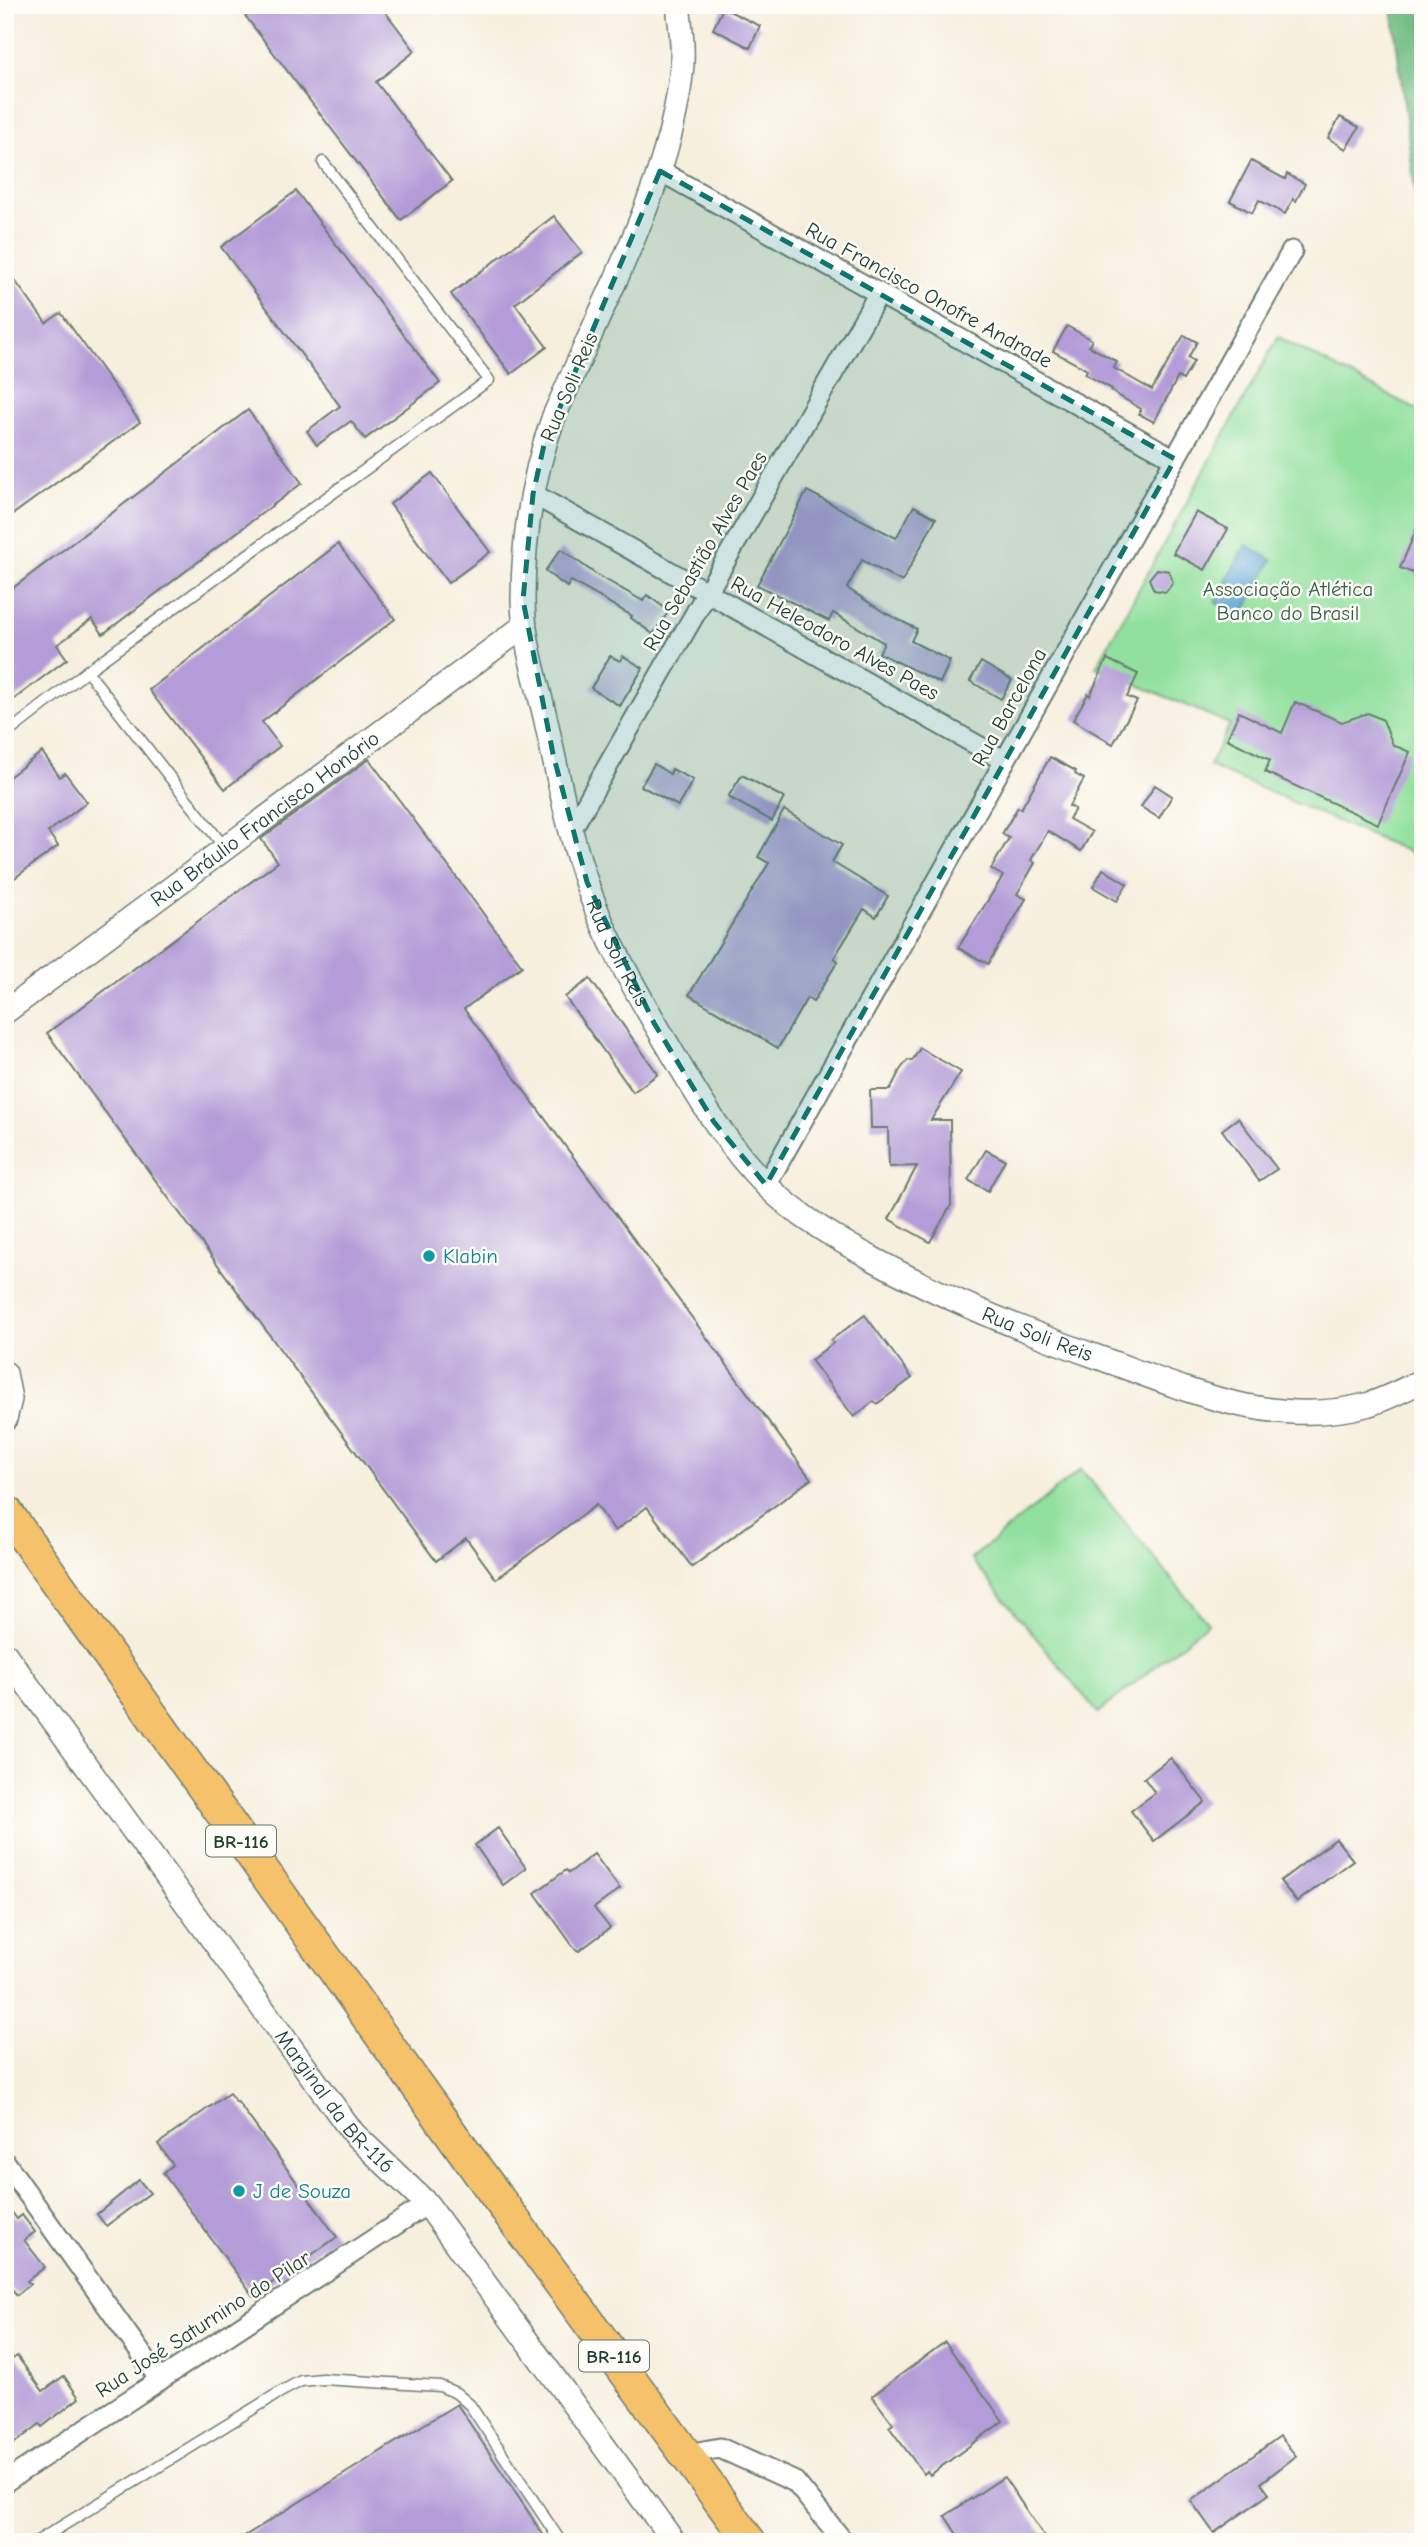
<svg xmlns="http://www.w3.org/2000/svg" width="1428" height="2547" font-family="'Comic Neue',sans-serif">
	<style>
		.green { fill: #92e09e; stroke: #588e69; stroke-width: 2 }
		.forest { fill: #75be85; stroke: #4a7e5c; stroke-width: 2 }
		.water { fill: #60a7d6; stroke: #407285; stroke-width: 2 }
		.building { fill: #b39cd7 }
		.lines { fill: none; stroke-linecap: round; stroke-linejoin: round }
		.service-casing { stroke: #6b7b70; stroke-width: 13 }
		.minor-casing { stroke: #6b7b70; stroke-width: 23 }
		.tertiary-casing { stroke: #6b7b70; stroke-width: 26 }
		.trunk-casing { stroke: #6b7b70; stroke-width: 35 }
		.service { stroke: #fff; stroke-width: 10 }
		.minor { stroke: #fff; stroke-width: 19 }
		.tertiary { stroke: #fff; stroke-width: 23 }
		.trunk { stroke: #f5c16b; stroke-width: 32 }
		.marked { fill: #0f766e; fill-opacity: 0.2; stroke: #0f766e; stroke-width: 5; stroke-dasharray: 14 9; stroke-linejoin: round }
		.culture-dot { fill: #0f9aa8; stroke: #fdfcf7; stroke-width: 2.5 }
		.labels { text-anchor: middle; stroke-width: 5; stroke-linejoin: round; paint-order: stroke }
		.shield { fill: #fdfcf7; stroke: #62766e; stroke-width: 2 }
		.shield-label { font-size: 19px; font-weight: bold; fill: #1f3d34 }
		.street-label { font-size: 21px; fill: #1f3d34; stroke: #fdfcf7 }
		.park-label { font-size: 21px; fill: #365e49; stroke: #fdfcf7 }
		.culture-label { font-size: 21px; fill: #0d838f; stroke: #fdfcf7; text-anchor: start }
	</style>
	<rect width="100%" height="100%" fill="#fdfcf7"/>
	<filter id="ink" filterUnits="userSpaceOnUse"><feTurbulence type="fractalNoise" baseFrequency=".0143" numOctaves="2"/><feDisplacementMap in="SourceGraphic" scale="14" xChannelSelector="R" yChannelSelector="G"/><feConvolveMatrix kernelMatrix="1 2 1 2 8 2 1 2 1" color-interpolation-filters="sRGB"/></filter>
	<filter id="wash" filterUnits="userSpaceOnUse"><feTurbulence type="fractalNoise" baseFrequency=".00686" numOctaves="4" result="noise"/><feDisplacementMap in="SourceGraphic" scale="28" xChannelSelector="R" yChannelSelector="G"/><feGaussianBlur stdDeviation="1.57" result="paint"/><feColorMatrix in="noise" values="0 0 0 0 0 0 0 0 0 0 0 0 0 0 0 0 0 1.4 0 .05"/><feComposite in="paint" operator="in"/></filter>
	<g filter="url(#wash)">
		<rect width="100%" height="100%" fill="#f7efde"/>
		<!-- green -->
		<g class="green">
			<polygon points="1278,337 1423,413 1423,858 1209,766 1230,724 1096,667"/>
			<polygon points="1081,1469 1208,1623 1098,1713 971,1559"/>
		</g>
		<!-- forest -->
		<polygon class="forest" points="1389,5 1423,5 1423,253 1392,7"/>
		<!-- water -->
		<polygon class="water" points="1246,545 1272,560 1242,616 1215,602"/>
		<g id="blocks">
			<!-- building -->
			<g class="building">
				<polygon points="237,5 380,5 415,51 376,82 452,181 401,220"/>
				<polygon points="723,8 760,26 750,48 713,29"/>
				<polygon points="1340,117 1359,127 1346,149 1328,138"/>
				<polygon points="1251,161 1285,179 1287,174 1305,184 1296,201 1293,199 1285,214 1259,200 1252,213 1230,201"/>
				<polygon points="296,191 440,383 365,439 351,421 317,445 307,431 340,406 221,247"/>
				<polygon points="554,216 582,252 515,304 547,347 511,374 451,294"/>
				<polygon points="5,267 46,323 61,313 140,422 5,520"/>
				<polygon points="1067,326 1092,340 1089,346 1117,362 1114,368 1152,390 1184,335 1197,342 1188,358 1194,361 1183,380 1178,377 1154,422 1139,414 1141,409 1111,391 1112,389 1085,374 1087,370 1053,351"/>
				<polygon points="248,410 302,483 103,634 92,619 57,645 67,659 5,706 5,594"/>
				<polygon points="432,473 490,552 448,583 390,504"/>
				<polygon points="807,491 896,538 914,506 936,518 902,582 862,560 847,588 885,613 917,629 911,641 950,661 940,683 879,653 884,643 833,613 829,621 757,585"/>
				<polygon points="1196,512 1228,529 1205,570 1173,553"/>
				<polygon points="1423,514 1423,577 1400,568"/>
				<polygon points="338,544 395,619 262,722 280,746 225,789 149,690"/>
				<polygon points="561,549 594,573 643,601 647,595 669,611 653,634 631,618 632,616 571,581 567,587 545,571"/>
				<polygon points="1157,569 1169,571 1173,582 1166,592 1154,590 1149,579"/>
				<polygon points="610,656 620,661 623,656 643,668 620,706 591,688"/>
				<polygon points="1107,659 1138,674 1127,697 1137,701 1113,744 1073,720 1088,694 1090,696"/>
				<polygon points="981,662 1012,680 1001,699 970,681"/>
				<polygon points="1295,702 1342,722 1368,713 1383,720 1393,745 1410,752 1378,824 1265,772 1270,760 1227,739 1239,712 1282,733"/>
				<polygon points="42,752 60,777 65,773 87,802 48,832 58,846 5,885 5,780"/>
				<polygon points="1050,757 1076,771 1075,774 1084,779 1069,806 1075,809 1069,819 1092,832 1081,851 1048,831 1031,860 1035,863 1017,894 1026,899 988,964 958,948 1003,876 991,869 1009,838 1002,834 1018,807 1021,809"/>
				<polygon points="369,759 522,966 464,1009 811,1479 692,1567 647,1507 615,1531 596,1505 496,1579 466,1538 436,1561 47,1033 278,862 261,839"/>
				<polygon points="654,764 670,774 672,769 693,780 678,806 641,786"/>
				<polygon points="742,775 784,798 772,821 728,797"/>
				<polygon points="1155,785 1172,796 1159,818 1141,807"/>
				<polygon points="784,810 842,845 832,862 888,896 876,917 864,909 834,958 838,961 813,1002 807,998 778,1048 689,995 769,863 758,857"/>
				<polygon points="1103,869 1127,884 1117,901 1093,887"/>
				<polygon points="590,979 658,1074 633,1092 565,997"/>
				<polygon points="920,1048 961,1072 931,1120 950,1120 951,1205 930,1242 889,1219 917,1166 889,1167 888,1128 871,1128 870,1090 890,1090 900,1070 908,1060 912,1061"/>
				<polygon points="1238,1118 1277,1169 1259,1181 1222,1130"/>
				<polygon points="986,1150 1005,1160 988,1191 968,1180"/>
				<polygon points="865,1315 912,1378 877,1404 874,1401 854,1417 811,1360 833,1343 831,1340"/>
				<polygon points="1171,1758 1205,1802 1154,1841 1131,1811 1155,1793 1144,1778"/>
				<polygon points="498,1828 526,1868 503,1885 475,1845"/>
				<polygon points="1336,1839 1353,1860 1297,1902 1280,1881"/>
				<polygon points="594,1854 620,1889 594,1908 610,1928 579,1951 575,1949 535,1893 566,1870 569,1873"/>
				<polygon points="229,2093 236,2102 237,2101 337,2237 253,2296 163,2173 173,2165 158,2144"/>
				<polygon points="139,2180 150,2193 106,2226 97,2214"/>
				<polygon points="5,2203 17,2219 22,2215 35,2232 24,2240 45,2267 27,2281 30,2284 17,2295 5,2281"/>
				<polygon points="945,2342 1003,2421 930,2475 927,2471 924,2474 889,2427 893,2424 872,2396"/>
				<polygon points="17,2356 43,2391 64,2376 79,2398 42,2427 40,2424 5,2450 5,2364"/>
				<polygon points="457,2404 548,2542 235,2542"/>
				<polygon points="1280,2436 1296,2456 1261,2483 1269,2494 1214,2533 1191,2501"/>
				<polygon points="1004,2477 1048,2542 962,2542 945,2516"/>
			</g>
		</g>
	</g>
	<g filter="url(#ink)">
		<use href="#blocks" fill-opacity="0" stroke="#6b7b70" stroke-width="2"/>
		<g class="lines">
			<!-- service casing -->
			<g class="service-casing">
				<g id="service">
					<polyline points="87,671 225,848"/>
					<polyline points="5,735 87,671 489,380 323,162"/>
					<polyline points="36,2542 282,2391 301,2381 322,2379 440,2386 456,2393 470,2405 561,2542"/>
				</g>
			</g>
			<!-- minor casing -->
			<g class="minor-casing">
				<g id="minor">
					<polyline points="660,171 1175,459"/>
					<polyline points="533,494 1005,761"/>
					<polyline points="571,830 879,293"/>
					<polyline points="766,1185 1292,251"/>
					<polyline points="5,2162 160,2380"/>
					<polyline points="687,2454 720,2448 795,2482 844,2542"/>
					<polyline points="5,2482 427,2204"/>
				</g>
			</g>
			<!-- tertiary casing -->
			<g class="tertiary-casing">
				<g id="tertiary">
					<path id="s1" d="M678,5c3,23 6,47 3,70 -8,72 -36,138 -65,204 -21,45 -41,91 -62,137 -21,58 -31,121 -31,183 0,41 14,82 23,122 14,65 27,133 53,195 21,49 50,97 77,143 26,45 54,90 90,126 31,31 71,54 109,75 73,40 149,71 228,99 84,31 171,70 263,46 19,-5 39,-16 57,-25"/>
					<path id="s2" d="M5,1012l519,-386"/>
					<polyline points="5,1373 10,1399 5,1419"/>
					<path id="s3" d="M5,1654l348,479 74,71 247,338"/>
				</g>
			</g>
			<!-- trunk casing -->
			<g class="trunk-casing">
				<polyline id="trunk" points="5,1510 478,2171 750,2542"/>
			</g>
			<!-- service -->
			<use href="#service" class="service"/>
			<!-- minor -->
			<use href="#minor" class="minor"/>
			<!-- tertiary -->
			<use href="#tertiary" class="tertiary"/>
			<!-- trunk -->
			<use href="#trunk" class="trunk"/>
		</g>
	</g>
	<!-- marked area -->
	<path class="marked" d="M660,171l515,288 -409,726 -52,-63 -60,-99 -67,-141 -34,-128 -30,-154 10,-106 11,-49z"/>
	<!-- markers -->
	<g class="culture-dot">
		<circle cx="429" cy="1256" r="7"/>
		<circle cx="239" cy="2191" r="7"/>
	</g>
	<g class="labels">
		<!-- shield labels -->
		<g class="shield">
			<rect x="206" y="1825.5" width="70" height="31" rx="5"/>
			<rect x="579" y="2340.5" width="70" height="31" rx="5"/>
		</g>
		<g class="shield-label">
			<text x="241" y="1848">BR-116</text>
			<text x="614" y="2363">BR-116</text>
		</g>
		<!-- street labels -->
		<g class="street-label">
			<text transform="translate(929 295) rotate(29)" y="7">Rua Francisco Onofre Andrade</text>
			<text transform="translate(569 387) rotate(-67)" y="7">Rua Soli Reis</text>
			<text transform="translate(705 551) rotate(-60)" y="7">Rua Sebastião Alves Paes</text>
			<text transform="translate(835 638) rotate(29)" y="7">Rua Heleodoro Alves Paes</text>
			<text transform="translate(1009 707) rotate(-61)" y="7">Rua Barcelona</text>
			<text dy="7" stroke="none"><textPath href="#s2" startOffset="324">Rua Bráulio Francisco Honório</textPath></text>
			<text dy="7" stroke="none"><textPath href="#s1" startOffset="990">Rua Soli Reis</textPath></text>
			<text dy="7" stroke="none"><textPath href="#s1" startOffset="1578">Rua Soli Reis</textPath></text>
			<text dy="7" stroke="none"><textPath href="#s3" startOffset="556">Marginal da BR-116</textPath></text>
			<text transform="translate(203 2324) rotate(-33)" y="7">Rua José Saturnino do Pilar</text>
		</g>
		<!-- park labels -->
		<g class="park-label">
			<text x="1288" y="596">Associação Atlética<tspan x="1288" dy="24">Banco do Brasil</tspan></text>
		</g>
		<!-- culture labels -->
		<g class="culture-label">
			<text x="443" y="1263">Klabin</text>
			<text x="253" y="2198">J de Souza</text>
		</g>
	</g>
	<!-- margin -->
	<rect width="1428" height="2547" fill="none" stroke="#fdfcf7" stroke-width="28"/>
</svg>
